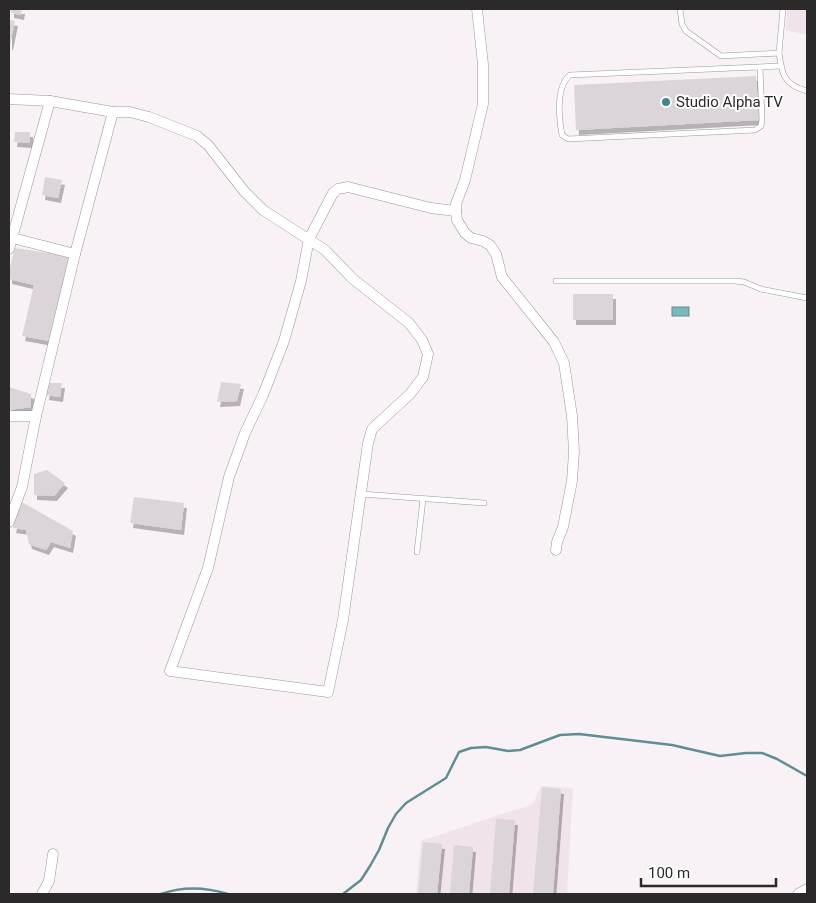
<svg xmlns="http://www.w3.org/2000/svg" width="816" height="903" font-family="Roboto,sans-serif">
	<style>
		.built { fill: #f1e3ec }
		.water { fill: #77b9bf; stroke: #608e93 }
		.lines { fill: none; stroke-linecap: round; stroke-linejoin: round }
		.stream { stroke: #608e93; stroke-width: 2.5 }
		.building { fill: #dbd5d9; filter: url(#shadow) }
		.service-casing { stroke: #9c969a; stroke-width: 6 }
		.minor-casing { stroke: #9c969a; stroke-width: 11 }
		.service { stroke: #fff; stroke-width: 5 }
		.minor { stroke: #fff; stroke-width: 10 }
		.poi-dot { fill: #3f868d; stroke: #fff; stroke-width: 2 }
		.labels { text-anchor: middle; stroke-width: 4; stroke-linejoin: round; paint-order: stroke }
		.poi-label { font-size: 15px; fill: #2c292b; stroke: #fff; text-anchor: start }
	</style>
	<defs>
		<filter id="shadow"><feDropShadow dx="3" dy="5" stdDeviation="0" flood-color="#0004"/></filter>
	</defs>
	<rect width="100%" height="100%" fill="#f8f1f5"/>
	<!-- built -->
	<g class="built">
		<polygon points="787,9 807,9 807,35 786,30"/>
		<polygon points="541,786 573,788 567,894 416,894 421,841 533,804"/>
	</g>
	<!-- water -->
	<rect class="water" x="672" y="307" width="17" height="9"/>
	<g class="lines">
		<!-- stream -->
		<g class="stream">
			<path d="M161,894c22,-8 44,-7 67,0"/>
			<polyline points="343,894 361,880 370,866 379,850 388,828 396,814 406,803 446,778 459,752 471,748 486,747 508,751 520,750 560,735 579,734 672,745 720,756 746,753 762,753 777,759 807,776"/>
		</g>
	</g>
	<!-- building -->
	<g class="building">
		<polygon points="11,9 22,9 21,15 11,13"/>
		<polygon points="9,20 15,21 10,45 9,45"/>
		<polygon points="756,76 759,120 576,130 574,85"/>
		<polygon points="15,132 30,132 30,143 14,142"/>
		<polygon points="45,177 62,180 58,198 42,195"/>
		<polygon points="15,248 69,256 50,341 22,336 34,285 9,279 9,271"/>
		<rect x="573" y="294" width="40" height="26"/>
		<polygon points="221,382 241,384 237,401 217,402"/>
		<polygon points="48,383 62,383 60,397 46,395"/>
		<polygon points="9,387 31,394 31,407 9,410"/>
		<polygon points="47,470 65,483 54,496 34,495 34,474"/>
		<polygon points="134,497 184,503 181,530 130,523"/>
		<polygon points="20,501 73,531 70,548 51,542 46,550 29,544 26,530 13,528"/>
		<polygon points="542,787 561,789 553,894 533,894"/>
		<polygon points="496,819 515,820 509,894 490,894"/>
		<polygon points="423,842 442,844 437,894 418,894"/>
		<polygon points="454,845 473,847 469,894 450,894"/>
	</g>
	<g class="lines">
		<!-- service casing -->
		<g class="service-casing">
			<g id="service">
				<path d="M680,9l2,15 4,7 35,25 58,-3c3,22 5,32 28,38"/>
				<polyline points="779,53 783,9"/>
				<path d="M760,67l2,53 -1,6 -6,4 -187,9 -6,-4c-3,-17 -7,-47 8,-60l211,-9"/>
				<polyline points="556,281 735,281 744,282 761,289 807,298"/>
				<polyline points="361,494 484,503"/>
				<polyline points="417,552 423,499"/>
			</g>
		</g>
		<!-- minor casing -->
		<g class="minor-casing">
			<g id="minor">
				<polyline points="477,9 483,64 483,104 465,180 456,204 456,211 457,220 465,233 471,238 483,241 490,245 496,254 502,277 554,342 564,363 572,416 574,452 572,481 563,527 557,542 556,550"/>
				<polyline points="9,99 50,101 113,112 130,112 149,117 197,136 208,145 244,191 263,210 325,250 353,279 409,323 422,340 428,354 423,377 410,394 372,429 368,443 343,620 328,692 170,671 208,568 229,477 245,433 263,395 284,341 301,281 309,239 333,193 338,189 348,187 431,208 456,211"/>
				<polyline points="9,237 75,254"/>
				<polyline points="9,249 50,101"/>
				<polyline points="9,416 36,416"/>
				<polyline points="9,522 22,487 36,416 75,254 113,112"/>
				<polyline points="42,894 49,881 53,854"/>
				<polyline points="798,894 807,889"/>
			</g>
		</g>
		<!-- service -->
		<use href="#service" class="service"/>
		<!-- minor -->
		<use href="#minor" class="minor"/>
	</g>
	<!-- markers -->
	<circle class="poi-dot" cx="666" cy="102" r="5"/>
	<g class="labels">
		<!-- poi labels -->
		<g class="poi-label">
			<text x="676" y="107">Studio Alpha TV</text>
		</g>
	</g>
	<!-- border -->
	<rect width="816" height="903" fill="none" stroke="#2c292b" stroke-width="20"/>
	<!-- scale -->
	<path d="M641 878v8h135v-8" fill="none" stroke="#2c292b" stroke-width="2.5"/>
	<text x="648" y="878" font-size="15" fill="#2c292b" stroke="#ffffff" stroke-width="4" paint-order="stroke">100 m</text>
</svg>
